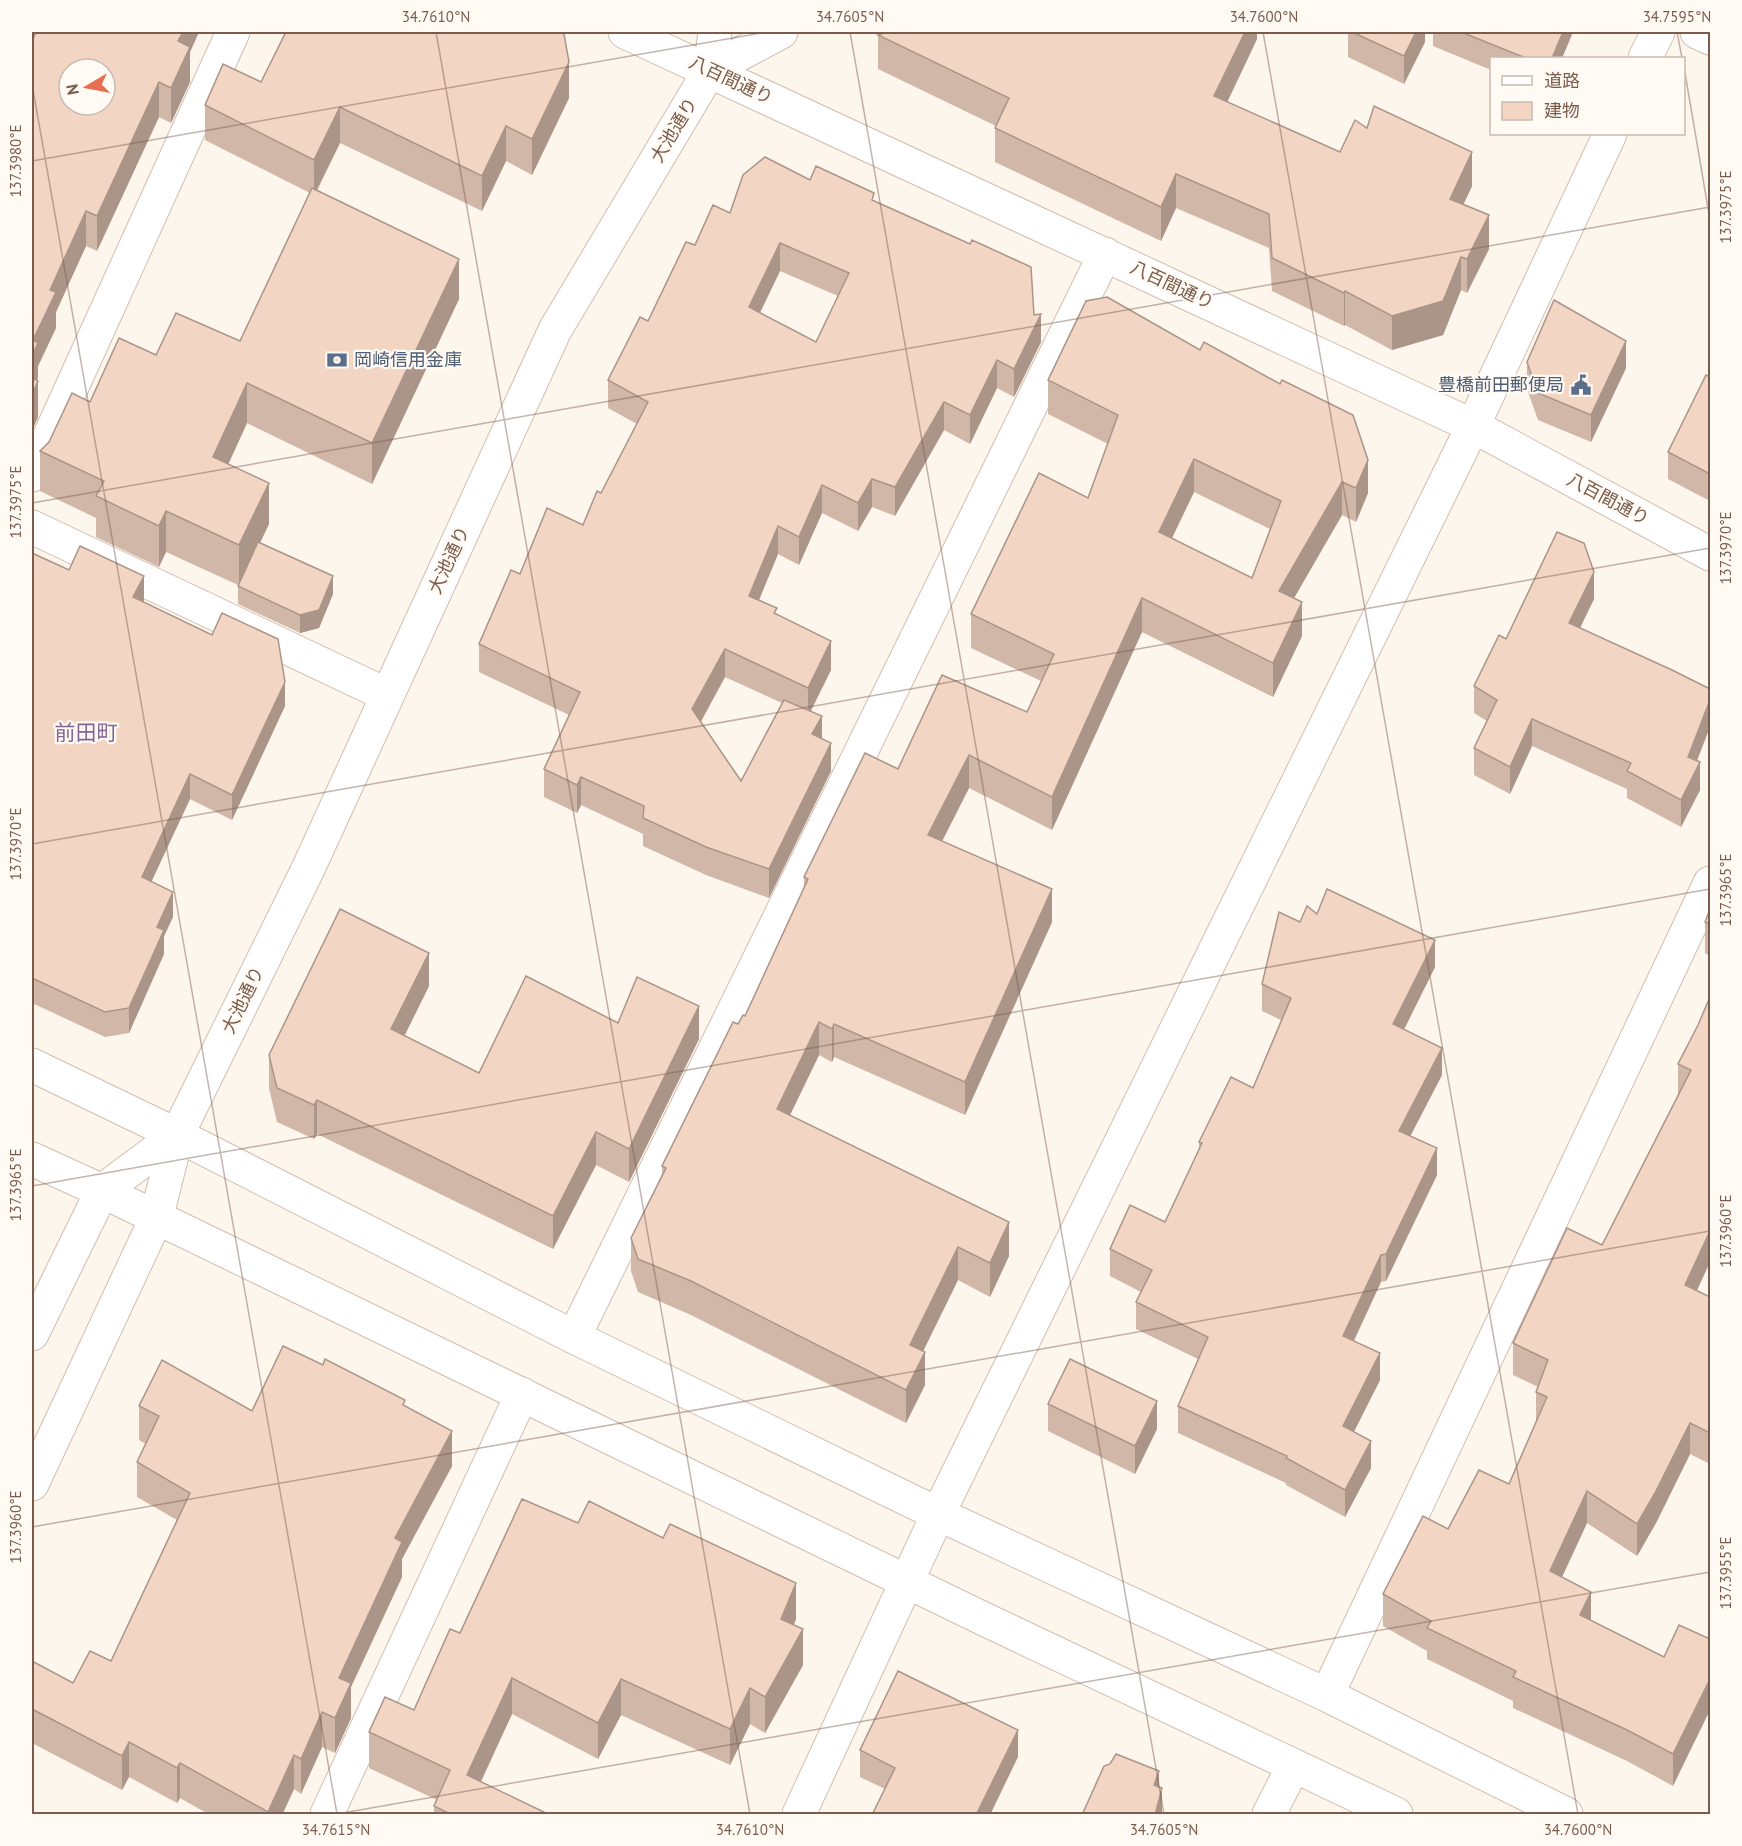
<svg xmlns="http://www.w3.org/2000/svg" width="1742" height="1846" font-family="'PT Sans','Noto Sans JP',sans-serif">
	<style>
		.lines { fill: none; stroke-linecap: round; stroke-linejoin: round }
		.minor-casing { stroke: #d1beb0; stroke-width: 35 }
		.tertiary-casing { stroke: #d1beb0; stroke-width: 35 }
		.minor { stroke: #fff; stroke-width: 33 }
		.tertiary { stroke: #fff; stroke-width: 33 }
		.wall { fill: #d1b7a8; fill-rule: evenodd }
		.shaded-wall { fill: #aa9588 }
		.building { fill: #f3d5c3; stroke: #aa9588; stroke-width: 1.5; fill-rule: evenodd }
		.ticks { fill: none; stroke: #7a5c4d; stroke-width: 1.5; stroke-opacity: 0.45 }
		.labels { text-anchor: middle; stroke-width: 4.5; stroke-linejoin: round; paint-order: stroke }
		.street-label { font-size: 18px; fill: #7a5c4d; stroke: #fffaf3 }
		.service-label { font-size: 18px; fill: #4e5e75; stroke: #fffaf3; text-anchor: start }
		.quarter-label { font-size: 21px; fill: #846695; stroke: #fffaf3 }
		.neatline { fill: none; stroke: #7a5c4d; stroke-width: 2 }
		.ticks-label { font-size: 15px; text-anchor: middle; fill: #7a5c4d }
	</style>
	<rect width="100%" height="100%" fill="#fdf6ec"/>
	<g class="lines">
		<!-- minor casing -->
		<g class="minor-casing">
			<g id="minor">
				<polyline points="1697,32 1710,38"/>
				<polyline points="32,475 233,32"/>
				<polyline points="32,527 387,695"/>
				<polyline points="574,1337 1105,254"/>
				<polyline points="1327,1695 1710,883"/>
				<polyline points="327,1814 522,1394"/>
				<polyline points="1269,1814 1293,1767"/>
			</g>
		</g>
		<!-- tertiary casing -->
		<g class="tertiary-casing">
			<g id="tertiary">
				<polyline points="625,32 1473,426 1710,554"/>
				<polyline points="1645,58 1658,32"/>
				<polyline points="710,70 715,32"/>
				<polyline points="32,1065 177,1135 574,1337 938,1514 1327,1695 1566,1814"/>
				<polyline points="32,1159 102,1191 984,1619 1396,1814"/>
				<polyline points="32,1334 102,1191 177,1135"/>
				<polyline points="32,1484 156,1219 177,1135 308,869 555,330 710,70 781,32"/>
				<polyline points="799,1814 938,1514 1473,426 1610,134"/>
			</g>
		</g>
		<!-- minor -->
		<use href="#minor" class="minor"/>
		<!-- tertiary -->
		<use href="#tertiary" class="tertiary"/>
	</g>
	<!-- wall -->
	<g class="wall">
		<polygon points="36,32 199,32 190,52 190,82 171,123 159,117 97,251 86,246 56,312 56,328 38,366 38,378 36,381 38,417 32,431"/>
		<polygon points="278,32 559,32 569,98 532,175 506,161 482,211 340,143 317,191 459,299 372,484 247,423 228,464 269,524 260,543 333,594 319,628 300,633 238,604 238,585 166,552 159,567 96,537 96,518 40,491 40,451 90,402 156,355 240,341 310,193 205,140 205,105 261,82 284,34"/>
		<polygon points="1257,32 1257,39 1227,102 1340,152 1367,128 1472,186 1463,205 1489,249 1467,293 1461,290 1443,335 1392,350 1345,325 1344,326 1272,291 1269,248 1176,208 1161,241 995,162 995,128 996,126 878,69 878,35"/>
		<polygon points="1348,32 1425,32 1425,42 1404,84 1348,57"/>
		<polygon points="1433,32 1573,32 1562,58 1491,58 1491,70 1433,46"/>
		<path d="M810,180l64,21 160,114 7,27 -27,55 -17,-9 -27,56 -26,-14 -49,86 -23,-9 -14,24 -36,-18 -23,52 -21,-11 -19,46 18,14 54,56 -20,41 11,27 9,33 -62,127 -63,-23 -63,-29v-12l-62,-29 -4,8 -33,-16v-28l25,-54 -90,-43v-28l41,-70 63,-49 18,-32 36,-69 -29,-16v-28l40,-59 47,-76 35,-32zM780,271l58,25 -22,46 -56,-29zM725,677l57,26 -41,78 -40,-59z"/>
		<path d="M1086,301l282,192 -12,29 -14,-7 -48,83 8,38 -29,61 -131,-65 -90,198 -83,-42 -27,53 110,81 -87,193 -131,-58 -2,5 -13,-7 -29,60 219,141 -19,41 -32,-17 -35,71 2,34 -19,38 -215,-108 -53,-23 -7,-21v-33l31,-64v-8l76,-142 7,-8 59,-128v-11l94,-108 129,-57 14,-31 -70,-33v-34l117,-116 20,-54 -60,-30v-34zM1194,492l76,37 -18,49 -80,-40z"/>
		<polygon points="1527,362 1626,368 1591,442 1538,420 1527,389"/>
		<polygon points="1710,377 1710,501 1668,479 1668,452"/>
		<polygon points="32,553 69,570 144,601 143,602 285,706 232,820 190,799 151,881 173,917 164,936 164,954 129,1033 105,1037 32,1003"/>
		<polygon points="1594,599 1579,628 1697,761 1700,790 1681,827 1627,798 1627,789 1532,746 1510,794 1474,775 1474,748 1487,721 1474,713 1474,686 1506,639"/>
		<polygon points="1710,909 1710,956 1705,953 1705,922"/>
		<polygon points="1317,914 1435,967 1404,1030 1442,1075 1410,1136 1437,1175 1386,1281 1381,1282 1354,1341 1380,1380 1354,1432 1371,1468 1345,1517 1286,1485 1286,1483 1178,1433 1178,1406 1198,1359 1136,1329 1136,1302 1141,1292 1110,1276 1110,1249 1165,1222 1199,1149 1199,1142 1253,1088 1281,1020 1262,1011 1262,984 1300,922"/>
		<polygon points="429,986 404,1036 479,1073 618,1023 699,1039 629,1182 596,1165 553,1249 317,1134 314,1139 277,1122 269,1088 269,1055"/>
		<polygon points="1698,1025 1710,1262 1697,1290 1710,1297 1710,1464 1690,1454 1656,1523 1637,1556 1587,1523 1562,1577 1591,1621 1664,1657 1679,1625 1673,1786 1627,1761 1513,1708 1513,1701 1427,1659 1427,1651 1383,1626 1383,1594 1448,1529 1509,1484 1536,1422 1536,1392 1538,1387 1513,1375 1513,1343 1602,1245 1678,1095 1678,1064"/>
		<polygon points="1048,1404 1157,1429 1135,1474 1048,1431"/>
		<polygon points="139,1406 252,1411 405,1407 452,1466 402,1559 402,1577 351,1687 351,1718 335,1753 322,1747 301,1794 294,1789 282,1815 210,1815 180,1798 177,1803 129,1777 122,1790 32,1743 32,1661 73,1683 111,1661 177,1520 137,1497 137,1462 146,1444 139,1440"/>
		<polygon points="796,1619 794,1625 803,1665 765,1733 750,1724 730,1765 621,1715 598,1759 512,1714 481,1782 550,1815 434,1815 434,1806 437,1800 369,1768 369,1732 414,1710 460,1633"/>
		<polygon points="860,1750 1018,1757 885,1789 860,1777"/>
	</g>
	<!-- shaded-wall -->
	<g class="shaded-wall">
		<polygon points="183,32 199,32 190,52 190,82 171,123 171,88 178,41"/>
		<polygon points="1245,32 1257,32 1257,39 1214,130 1214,96"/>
		<polygon points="1416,32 1425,32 1425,42 1404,84 1404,56"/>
		<polygon points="1563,32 1573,32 1562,58 1552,58"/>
		<polygon points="569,62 569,98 532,175 532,139"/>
		<polygon points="159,82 159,117 97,251 97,216"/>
		<polygon points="340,107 340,143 314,195 314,160"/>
		<polygon points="506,126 506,161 482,211 482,176"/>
		<polygon points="1472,152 1472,186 1450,233 1450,199"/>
		<polygon points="1176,174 1176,208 1161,241 1161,207"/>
		<polygon points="86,211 86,246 56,312 56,328 38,366 38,378 32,390 32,355 33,340 50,290"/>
		<polygon points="1489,215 1489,249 1467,293 1467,259"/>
		<polygon points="780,243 780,271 749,335 749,307"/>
		<polygon points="1461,257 1461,290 1443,335 1392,350 1392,316"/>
		<polygon points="459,259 459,299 372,484 372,443"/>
		<polygon points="1345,291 1345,325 1344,326 1344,293"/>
		<polygon points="1041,314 1041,342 1014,397 1014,369"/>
		<polygon points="1626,341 1626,368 1591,442 1591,415"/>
		<polygon points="997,360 997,388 970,444 970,415"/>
		<polygon points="38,381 38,417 32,431 32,395"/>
		<polygon points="247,383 247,423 213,498 213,457"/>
		<polygon points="944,402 944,430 895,516 895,487"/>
		<polygon points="1194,459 1194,492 1159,565 1159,532"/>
		<polygon points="1368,460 1368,493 1356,522 1356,488"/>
		<polygon points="872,479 872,507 858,531 858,503"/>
		<polygon points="1342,482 1342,515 1279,624 1279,591"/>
		<polygon points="269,483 269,524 239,586 239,545"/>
		<polygon points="822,485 822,513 799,565 799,537"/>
		<polygon points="166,511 166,552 159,567 159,526"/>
		<polygon points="778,526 778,554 749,624 749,596"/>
		<polygon points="1594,572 1594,599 1569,651 1569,623"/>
		<polygon points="144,576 144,601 133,622 133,597"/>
		<polygon points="333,576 333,594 319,628 300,633 300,615"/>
		<polygon points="1142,598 1142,632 1052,830 1052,797"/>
		<polygon points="1302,602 1302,636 1273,697 1273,663"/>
		<polygon points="831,641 831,670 808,716 808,688"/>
		<polygon points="725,649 725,677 692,737 692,709"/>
		<polygon points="285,682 285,706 232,820 232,795"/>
		<polygon points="1710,700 1710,727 1688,784 1688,757"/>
		<polygon points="822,716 822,744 812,734"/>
		<polygon points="1532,719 1532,746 1510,794 1510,767"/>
		<polygon points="831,743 831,771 769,898 769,869"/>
		<polygon points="969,755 969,788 928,869 928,835"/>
		<polygon points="1700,762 1700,790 1681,827 1681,800"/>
		<polygon points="190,774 190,799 142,902 142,877"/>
		<polygon points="581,777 581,805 577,813 577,785"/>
		<polygon points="1052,889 1052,922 965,1115 965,1082"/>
		<polygon points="173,892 173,917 164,936 164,954 129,1033 129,1008 157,927"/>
		<polygon points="1435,940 1435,967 1393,1051 1393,1024"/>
		<polygon points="429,953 429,986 391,1063 391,1029"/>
		<polygon points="699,1006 699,1039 629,1182 629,1149"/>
		<polygon points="819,1022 819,1055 777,1142 777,1109"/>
		<polygon points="834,1024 834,1057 832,1062 832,1029"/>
		<polygon points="1442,1048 1442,1075 1399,1158 1399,1131"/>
		<polygon points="317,1100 317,1134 314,1139 314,1105"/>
		<polygon points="596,1132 596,1165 553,1249 553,1216"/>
		<polygon points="1437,1148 1437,1175 1386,1281 1386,1254"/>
		<polygon points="1009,1222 1009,1256 990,1297 990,1263"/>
		<polygon points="1710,1231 1710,1262 1685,1316 1685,1285"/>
		<polygon points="958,1247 958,1280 910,1378 910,1345"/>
		<polygon points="1381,1255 1381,1282 1343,1363 1343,1336"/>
		<polygon points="925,1352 925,1385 906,1423 906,1390"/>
		<polygon points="1380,1353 1380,1380 1343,1453 1343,1426"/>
		<polygon points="1157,1401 1157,1429 1135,1474 1135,1446"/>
		<polygon points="1690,1423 1690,1454 1656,1523 1637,1556 1637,1524"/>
		<polygon points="452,1431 452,1466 402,1559 402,1577 351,1687 351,1718 335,1753 335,1718 339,1678 395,1538"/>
		<polygon points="1371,1441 1371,1468 1345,1517 1345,1490"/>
		<polygon points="1587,1491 1587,1523 1550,1603 1550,1571"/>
		<polygon points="796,1583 796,1619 781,1655 781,1619"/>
		<polygon points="1591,1592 1591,1624 1580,1615"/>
		<polygon points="803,1629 803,1665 765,1733 765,1697"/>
		<polygon points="512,1678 512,1714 467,1811 467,1775"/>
		<polygon points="621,1679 621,1715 598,1759 598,1723"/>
		<polygon points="1710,1679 1710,1710 1673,1786 1673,1754"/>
		<polygon points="750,1688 750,1724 730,1765 730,1729"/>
		<polygon points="322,1712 322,1747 301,1794 301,1759"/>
		<polygon points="1018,1730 1018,1757 990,1815 976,1815"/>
		<polygon points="129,1742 129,1777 122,1790 122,1756"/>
		<polygon points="294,1755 294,1789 282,1815 268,1815 268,1812"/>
		<polygon points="180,1763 180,1798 177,1803 177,1768"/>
		<polygon points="1159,1771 1159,1798 1154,1785"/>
		<polygon points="1162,1788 1162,1815 1155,1815"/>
	</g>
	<!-- building -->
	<g class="building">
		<path d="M36,32h147l-5,9 12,6 -19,41 -12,-6 -62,134 -11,-5 -36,79 6,2 -23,48 5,3 -6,12v-314zM69,69h36v36h-36z"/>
		<polygon points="286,32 559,32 564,34 569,62 532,139 506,126 482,176 340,107 314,160 205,105 223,64 261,82"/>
		<polygon points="887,32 1245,32 1214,96 1340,152 1355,120 1367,128 1374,106 1472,152 1450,199 1489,215 1467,259 1461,257 1443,301 1392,316 1345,291 1344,293 1272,258 1269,214 1176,174 1161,207 995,128 1009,98 878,35"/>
		<polygon points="1352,32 1416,32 1404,56"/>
		<polygon points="1461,32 1563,32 1552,58 1526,58"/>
		<path d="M765,157l45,23 6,-14 58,27 -2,7 98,44 2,-4 59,27 3,48 7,-1 -27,55 -17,-9 -27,55 -26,-13 -49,85 -23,-8 -14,24 -36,-18 -23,52 -21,-11 -29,70 28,12 -3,5 57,28 -23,47 -83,-39 -33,60 49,72 43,-81 38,16 -10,18 19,9 -62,126 -63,-22 -63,-29 1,-12 -63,-29 -4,8 -33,-16 36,-77 -101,-48 32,-74 9,4 27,-66 36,17 14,-34 4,2 47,-91 -40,-22 32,-63 8,4 38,-79 9,3 18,-40 17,8 13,-38zM780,243l69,30 -33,69 -67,-35z"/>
		<polygon points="312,188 459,259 372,443 247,383 213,457 269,483 239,545 166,511 159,526 96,496 104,481 40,451 49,442 72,393 90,402 119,338 156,355 176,313 240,341"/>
		<path d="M1107,297l93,53 4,-8 76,42 2,-4 71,35 15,45 -12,28 -14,-6 -63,109 23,11 -29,61 -131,-65 -90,199 -83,-42 -41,80 124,54 -87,193 -131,-58 -2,5 -13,-7 -42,87 232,113 -19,41 -32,-16 -48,98 15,7 -19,38 -215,-109 -53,-22 -7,-21 35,-70 -4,-2 71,-144 5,2 5,-9 2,1 63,-137 -4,-2 61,-124 33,16 44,-94 85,37 27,-58 -83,-40 68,-141 49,25 30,-83 -70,-35 38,-79zM1194,459l87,42 -29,77 -93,-46z"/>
		<polygon points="1554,300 1626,341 1591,415 1538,393 1527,362"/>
		<polygon points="1706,375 1710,377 1710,474 1668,452"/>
		<polygon points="32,378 38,381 32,395"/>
		<polygon points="1557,532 1584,543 1594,572 1569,623 1672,670 1710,689 1710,700 1688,757 1700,762 1681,800 1627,771 1631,763 1532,719 1510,767 1474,748 1497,700 1474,686 1499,635 1506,639"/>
		<polygon points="258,542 333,576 319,610 300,615 238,586"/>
		<polygon points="80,546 144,576 133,597 212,635 222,613 278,639 285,682 232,795 190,774 142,877 173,892 157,927 164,930 129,1008 105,1012 32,978 32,553 69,570"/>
		<polygon points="1327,889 1435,940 1393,1024 1442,1048 1399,1131 1437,1148 1386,1254 1381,1255 1343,1336 1380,1353 1343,1426 1371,1441 1345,1490 1286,1458 1287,1456 1178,1406 1208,1337 1136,1302 1152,1270 1110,1249 1130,1205 1165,1222 1202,1143 1199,1142 1231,1077 1253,1088 1291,998 1262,984 1279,912 1300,922 1307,906 1317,914"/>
		<polygon points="340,909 429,953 391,1029 479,1073 526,976 618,1023 637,977 699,1006 629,1149 596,1132 553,1216 317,1100 314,1105 277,1088 269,1055"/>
		<polygon points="1710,909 1710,924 1705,922"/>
		<polygon points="1710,997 1710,1231 1685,1285 1710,1297 1710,1433 1690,1423 1656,1491 1637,1524 1587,1491 1550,1571 1591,1592 1580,1615 1664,1657 1679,1625 1710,1639 1710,1679 1673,1754 1627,1730 1513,1677 1516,1671 1427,1628 1431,1621 1383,1594 1423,1516 1448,1529 1479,1470 1509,1484 1547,1397 1536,1392 1548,1360 1513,1343 1567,1228 1602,1245 1691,1070 1678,1064 1698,1025"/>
		<polygon points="283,1346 323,1365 325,1359 405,1400 403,1405 452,1431 395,1538 402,1542 339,1678 351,1683 335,1718 322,1712 301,1759 294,1755 268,1812 180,1763 177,1768 129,1742 122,1756 32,1709 32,1661 73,1683 90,1651 111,1661 190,1493 137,1462 159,1416 139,1406 162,1360 252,1411"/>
		<polygon points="1070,1359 1157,1401 1135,1446 1048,1404"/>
		<polygon points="522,1499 578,1523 589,1501 663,1538 670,1524 796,1583 781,1619 803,1629 765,1697 750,1688 730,1729 621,1679 598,1723 512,1678 467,1775 550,1815 452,1815 434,1806 450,1770 369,1732 385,1697 414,1710 450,1629 460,1633"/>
		<polygon points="898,1671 1018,1730 976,1815 872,1815 895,1768 860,1750"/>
		<polygon points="1116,1754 1159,1771 1154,1785 1162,1788 1155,1815 1082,1815 1104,1766 1110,1764"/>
	</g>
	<!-- ticks -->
	<path class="ticks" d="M436,32l314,1782M850,32l314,1782M1263,32l315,1782M1677,32l5,26M1684,67l26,153M32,84l305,1730M32,161l735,-129M32,503l1678,-296M32,844l1678,-296M32,1186l1678,-297M32,1527l1678,-296M337,1814l1373,-242"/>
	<!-- icons -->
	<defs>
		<g id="bank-bare" transform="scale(1.62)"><path d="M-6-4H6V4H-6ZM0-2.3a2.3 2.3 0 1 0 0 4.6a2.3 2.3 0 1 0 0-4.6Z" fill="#5c6f8a" stroke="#fffaf3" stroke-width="2.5" paint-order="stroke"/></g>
		<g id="civic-bare" transform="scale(1.62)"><path d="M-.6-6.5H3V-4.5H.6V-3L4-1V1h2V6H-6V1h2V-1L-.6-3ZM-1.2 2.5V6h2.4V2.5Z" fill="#5c6f8a" stroke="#fffaf3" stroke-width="2.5" paint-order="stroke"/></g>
	</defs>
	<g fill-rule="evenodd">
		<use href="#bank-bare" x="337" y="360"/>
		<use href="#civic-bare" x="1581" y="385"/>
	</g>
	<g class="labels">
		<!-- street labels -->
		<g class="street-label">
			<text transform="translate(731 80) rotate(25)" y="6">八百間通り</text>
			<text transform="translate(674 130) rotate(-59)" y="6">大池通り</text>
			<text transform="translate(1172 285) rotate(25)" y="6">八百間通り</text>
			<text transform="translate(1608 499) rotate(28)" y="6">八百間通り</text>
			<text transform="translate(449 560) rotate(-65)" y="6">大池通り</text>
			<text transform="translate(243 1000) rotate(-64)" y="6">大池通り</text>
		</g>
		<!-- service labels -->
		<g class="service-label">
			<text x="354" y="366">岡崎信用金庫</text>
			<text x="1564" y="391" text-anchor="end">豊橋前田郵便局</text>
		</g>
		<!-- quarter labels -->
		<g class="quarter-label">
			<text x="86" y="740">前田町</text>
		</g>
	</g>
	<!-- border -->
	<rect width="1742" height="1846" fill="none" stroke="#fffaf3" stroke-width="66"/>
	<!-- legend -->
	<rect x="1490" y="57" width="195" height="78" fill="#fffaf3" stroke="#cabbb1" stroke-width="1.5"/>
	<rect x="1502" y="76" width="30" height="9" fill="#ffffff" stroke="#cabbb1" stroke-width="1.5"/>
	<text x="1544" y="87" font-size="18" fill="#7a5c4d">道路</text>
	<rect x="1502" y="102" width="30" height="18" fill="#f3d5c3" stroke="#cabbb1" stroke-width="1.5"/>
	<text x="1544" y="117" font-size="18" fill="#7a5c4d">建物</text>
	<!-- north arrow -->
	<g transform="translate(87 87) rotate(260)"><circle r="28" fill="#fffaf3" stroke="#cabbb1" stroke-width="1.5"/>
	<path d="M0-4.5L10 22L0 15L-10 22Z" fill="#e76f51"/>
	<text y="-9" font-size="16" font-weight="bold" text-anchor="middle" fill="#7a5c4d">N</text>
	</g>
	<rect x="33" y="33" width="1676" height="1780" class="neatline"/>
	<g class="ticks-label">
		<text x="436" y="22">34.7610°N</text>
		<text x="850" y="22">34.7605°N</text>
		<text x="1264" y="22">34.7600°N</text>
		<text x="1677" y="22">34.7595°N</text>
		<text transform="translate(16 161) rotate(-90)" y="5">137.3980°E</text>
		<text transform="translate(1726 207) rotate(-90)" y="5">137.3975°E</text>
		<text transform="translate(16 502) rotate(-90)" y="5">137.3975°E</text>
		<text transform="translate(1726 548) rotate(-90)" y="5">137.3970°E</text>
		<text transform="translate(16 844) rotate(-90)" y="5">137.3970°E</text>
		<text transform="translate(1726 890) rotate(-90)" y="5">137.3965°E</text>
		<text transform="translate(16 1185) rotate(-90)" y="5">137.3965°E</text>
		<text transform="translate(1726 1231) rotate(-90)" y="5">137.3960°E</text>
		<text transform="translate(16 1527) rotate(-90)" y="5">137.3960°E</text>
		<text transform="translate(1726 1573) rotate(-90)" y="5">137.3955°E</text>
		<text x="336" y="1835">34.7615°N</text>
		<text x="750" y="1835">34.7610°N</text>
		<text x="1164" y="1835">34.7605°N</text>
		<text x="1578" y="1835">34.7600°N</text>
	</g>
</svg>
